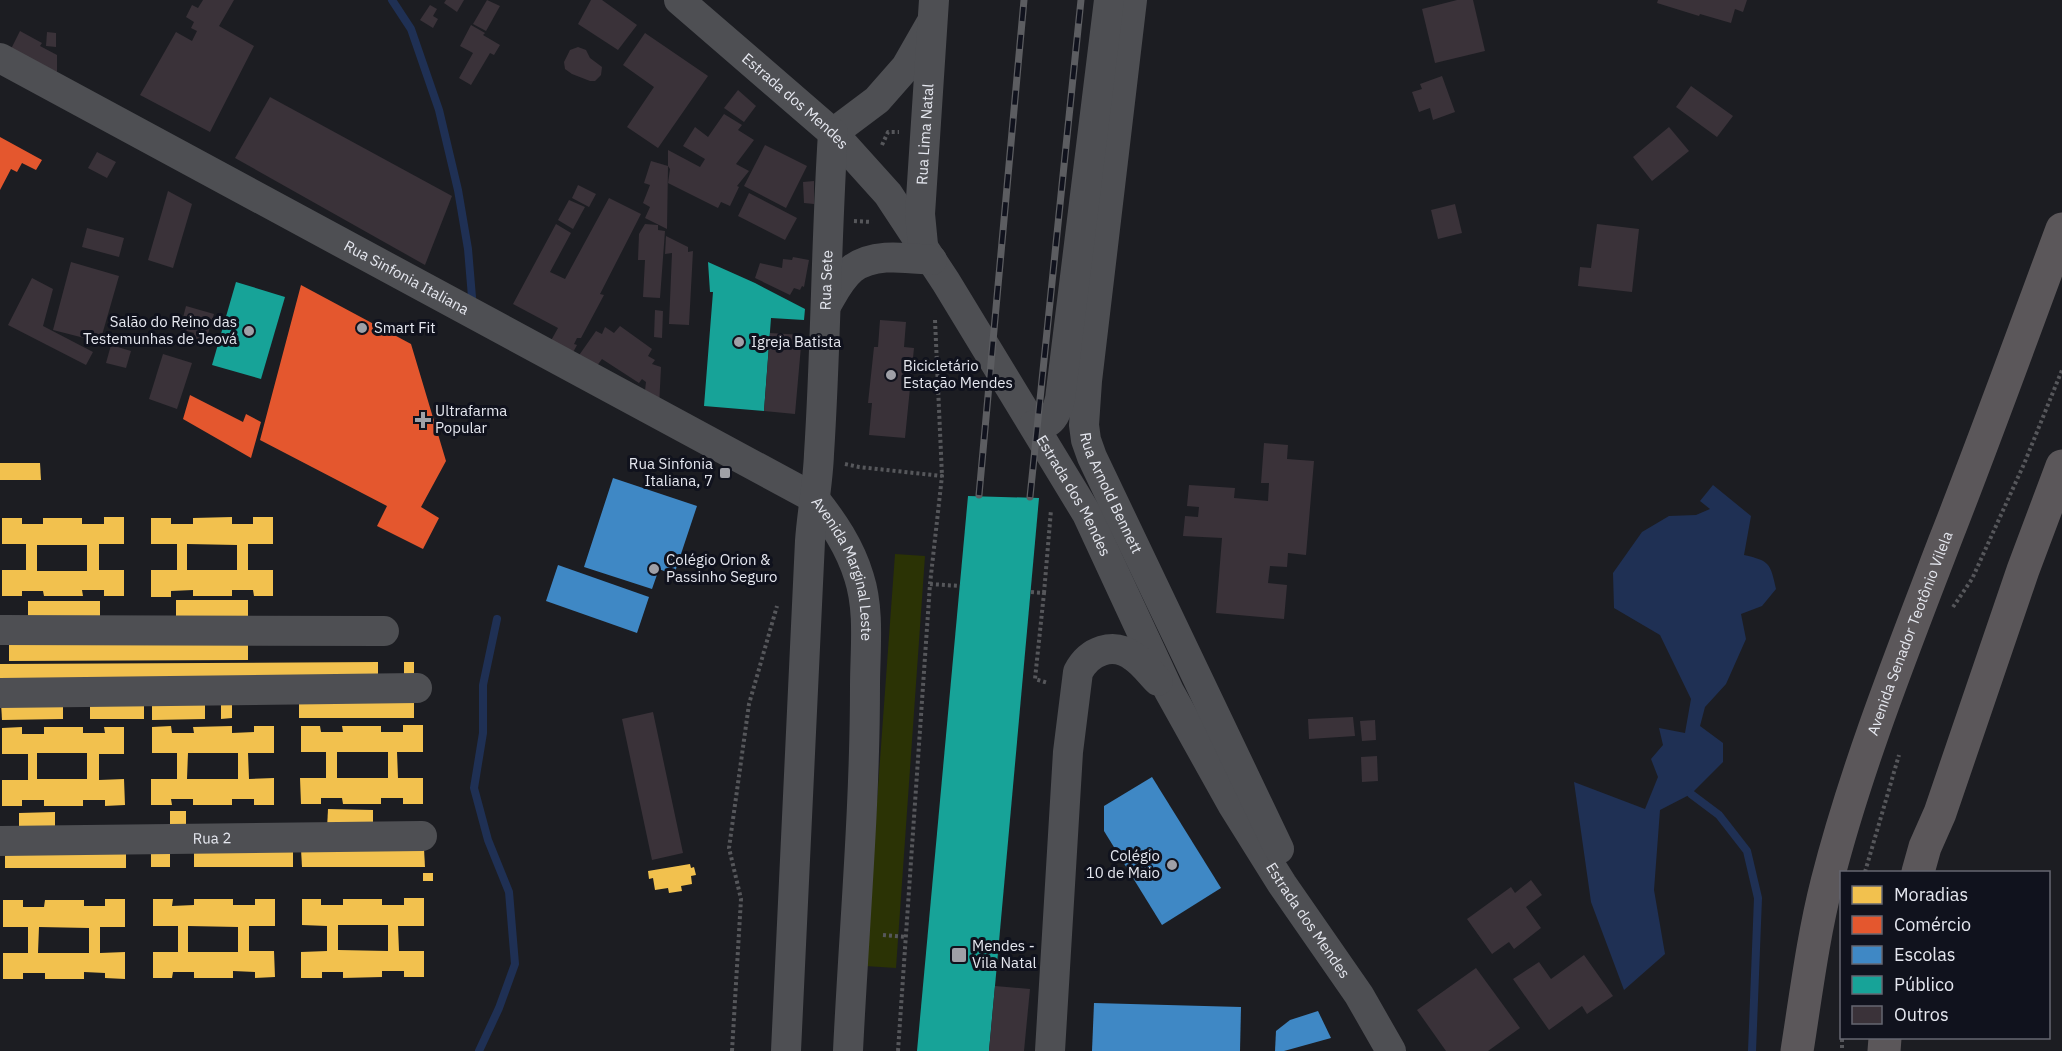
<svg xmlns="http://www.w3.org/2000/svg" width="2062" height="1051" font-family="'IBM Plex Sans',sans-serif">
	<style>
		.green { fill: #2b3305 }
		.water { fill: #1f3054 }
		.homes { fill: #f2c14e; fill-rule: evenodd }
		.shops { fill: #e4572e }
		.schools { fill: #3f88c5 }
		.public { fill: #17a398 }
		.lines { fill: none; stroke-linecap: round; stroke-linejoin: round }
		.stream { stroke: #1f3054; stroke-width: 8 }
		.building { fill: #3a3239 }
		.path { stroke: #56575b; stroke-width: 4; stroke-dasharray: 3 3; stroke-linecap: butt }
		.minor { stroke: #4e4f53; stroke-width: 30 }
		.major { stroke: #5b575a; stroke-width: 33 }
		.rail-casing { stroke: #5c5d61; stroke-width: 7 }
		.rail { stroke: #10121d; stroke-width: 4.5; stroke-dasharray: 14; stroke-linecap: butt }
		.poi-dot { fill: #9fa0a7; stroke: #10121d; stroke-width: 2 }
		.labels { text-anchor: middle; stroke-width: 6; stroke-linejoin: round; paint-order: stroke }
		.street-label { font-size: 15px; fill: #e5e7ef; stroke: #10121d }
		.poi-label { font-size: 15px; fill: #e5e7ef; stroke: #10121d; text-anchor: start }
	</style>
	<rect width="100%" height="100%" fill="#1c1d22"/>
	<!-- green -->
	<polygon class="green" points="895,554 925,556 896,968 865,966"/>
	<!-- water -->
	<path class="water" d="M1713,485l38,31 -7,39c26,6 26,8 32,34l-14,17 -21,8 5,25 -20,45 -21,23 -5,19 23,17v19l-32,32 -31,16 -6,80 11,64 -41,36 -33,-88 -17,-120 71,27 13,-32 -7,-18 12,-14 -4,-17 26,5 6,-34 -31,-64 -46,-27 -1,-35 29,-41 27,-16 27,-1 14,-6 -10,-8z"/>
	<!-- homes -->
	<g class="homes">
		<polygon points="0,463 40,463 41,480 0,480"/>
		<path d="M104,517h20v27h-25v26h25v26h-20v-6h-22l1,6h-39l-1,-5h-21v5h-20v-26h24v-26h-24v-26h20v6h21v-6h39v6h22zM37,545h50v26h-50z"/>
		<path d="M232,517v7h21v-7h20v27h-25v26h25v26h-19l-1,-6h-21v6h-39v-6l-22,1v6h-20v-27h26v-26h-26v-26h20v6h22v-6zM187,544l50,1v25h-50z"/>
		<rect x="176" y="600" width="72" height="19"/>
		<rect x="28" y="601" width="72" height="18"/>
		<polygon points="9,641 248,641 248,660 9,661"/>
		<polygon points="378,662 378,682 0,683 0,664"/>
		<rect x="404" y="662" width="10" height="19"/>
		<polygon points="221,700 232,701 232,718 221,719"/>
		<polygon points="414,700 414,718 299,718 299,701"/>
		<polygon points="63,701 63,719 2,720 1,702"/>
		<rect x="90" y="701" width="54" height="18"/>
		<polygon points="152,701 205,701 205,719 152,720"/>
		<path d="M403,725h20v27h-26l1,26h25v26h-20v-6h-22v6h-38l-1,-6h-21v6h-20l-1,-26h26v-26h-25v-26h19l1,6h22l-1,-6h39v6h22zM337,752h51v26h-51z"/>
		<path d="M171,726l1,7h22l-1,-6 39,-1v7l22,-1v-6h20v27h-26l1,26 25,-1v27h-20v-6h-22v6h-39v-6h-22l1,6h-21v-26h26v-26h-25v-26zM188,753h50v26h-51z"/>
		<path d="M22,727v7h22v-7h39v6h22l-1,-6h20v27h-25v26l25,-1 1,26 -20,1v-6h-22v6h-39v-6h-22v6h-20v-26h26v-26h-26v-26zM37,753h50v26h-50z"/>
		<polygon points="328,809 373,810 373,829 327,829"/>
		<rect x="170" y="811" width="16" height="19"/>
		<polygon points="55,812 55,832 19,832 19,813"/>
		<rect x="5" y="849" width="121" height="19"/>
		<rect x="151" y="849" width="19" height="18"/>
		<rect x="194" y="849" width="99" height="18"/>
		<polygon points="301,849 424,849 425,867 302,867"/>
		<polygon points="690,864 691,868 694,867 696,875 691,876 692,884 681,886 682,891 669,893 668,888 655,890 653,878 649,879 648,871"/>
		<rect x="423" y="873" width="10" height="8"/>
		<path d="M404,898h20v28h-26l1,25h25v26h-20v-6h-22v6l-39,1v-6h-21v6h-21v-26l26,-1v-25l-25,-1v-26h19v6h22v-6h39v6h22zM338,925h50v26l-50,-1z"/>
		<path d="M105,899h20v28h-25v26l25,-1v27l-20,-1v-5l-21,-1v7h-39v-6h-22v6h-20v-26h25v-26h-25v-27h20v7h21l1,-7h39v6h21zM39,927l50,1v25h-51z"/>
		<path d="M153,899h20l-1,7 22,-1v-6h39v6h22v-6h20v27h-26v25h25l1,26 -20,1v-6l-22,-1v7h-39v-6h-21l-1,6h-19v-26h25v-26h-25zM188,926l50,1v25h-50z"/>
	</g>
	<!-- shops -->
	<g class="shops">
		<polygon points="0,137 42,160 36,170 22,163 17,172 11,169 0,190"/>
		<polygon points="301,285 411,344 446,461 421,507 439,518 423,549 377,526 387,506 260,440"/>
		<polygon points="190,395 243,422 246,414 261,422 251,458 183,419"/>
	</g>
	<!-- schools -->
	<g class="schools">
		<polygon points="613,478 697,506 674,575 659,569 652,589 584,567"/>
		<polygon points="558,565 649,597 637,633 546,601"/>
		<polygon points="1152,777 1221,888 1162,925 1104,831 1104,806"/>
		<polygon points="1094,1003 1241,1007 1240,1051 1092,1051"/>
		<polygon points="1318,1011 1331,1038 1284,1051 1275,1051 1276,1031 1290,1020"/>
	</g>
	<!-- public -->
	<g class="public">
		<polygon points="708,262 755,283 805,309 804,320 771,318 764,411 704,406 713,292 710,292"/>
		<polygon points="236,282 285,297 261,379 212,365"/>
		<polygon points="968,496 1039,498 995,986 989,1051 917,1051"/>
	</g>
	<g class="lines">
		<!-- stream -->
		<g class="stream">
			<polyline points="392,0 411,29 439,110 458,190 468,249 472,297"/>
			<polyline points="1691,794 1719,815 1747,851 1758,898 1752,1051"/>
			<polyline points="479,1051 499,1008 515,964 509,892 488,840 474,788 483,733 483,685 497,619"/>
		</g>
	</g>
	<!-- building -->
	<g class="building">
		<polygon points="203,0 234,0 219,26 254,46 210,132 140,95 176,32 192,41 197,31 191,28 194,22 186,17 192,5 198,8"/>
		<polygon points="446,0 464,0 457,12 444,3"/>
		<polygon points="487,0 500,6 486,31 473,24"/>
		<polygon points="591,0 602,0 637,25 618,50 578,24"/>
		<polygon points="1457,0 1473,0 1485,51 1435,63 1422,9"/>
		<polygon points="1658,0 1747,0 1743,12 1735,9 1731,23 1700,14 1699,16 1657,3"/>
		<polygon points="430,5 437,9 433,16 438,19 433,28 420,20"/>
		<polygon points="471,25 485,33 483,35 500,45 494,55 490,53 471,85 459,78 473,53 460,46"/>
		<polygon points="20,31 42,43 40,46 57,55 57,72 10,51"/>
		<polygon points="47,32 56,33 56,47 46,46"/>
		<polygon points="645,33 708,76 658,148 627,127 654,87 623,65"/>
		<polygon points="578,47 586,50 590,58 602,67 601,75 595,81 590,81 572,74 565,69 564,62 570,50"/>
		<polygon points="1442,76 1455,112 1433,120 1430,108 1419,112 1412,92 1422,89 1420,84"/>
		<polygon points="1691,86 1733,116 1717,137 1676,107"/>
		<polygon points="738,90 756,106 744,122 724,108"/>
		<polygon points="270,97 452,196 425,265 235,158"/>
		<polygon points="724,114 742,125 738,130 754,140 736,164 749,171 737,186 739,187 730,206 721,202 718,208 668,183 670,169 668,166 668,150 700,167 705,159 683,146 695,127 708,137"/>
		<polygon points="1669,127 1689,151 1652,181 1633,157"/>
		<polygon points="765,145 807,166 786,208 744,186"/>
		<polygon points="97,152 116,162 107,178 88,168"/>
		<polygon points="651,161 668,166 667,229 645,218 650,207 643,203 650,185 644,183"/>
		<polygon points="814,181 814,204 804,203 803,182"/>
		<polygon points="578,185 596,194 589,207 572,198"/>
		<polygon points="168,191 192,204 173,268 148,260"/>
		<polygon points="749,193 797,218 785,240 738,216"/>
		<polygon points="609,198 641,214 600,294 604,295 581,338 577,338 574,344 577,345 570,358 548,346 558,328 513,304 556,224 571,233 550,272 565,279"/>
		<polygon points="569,200 585,207 573,229 558,220"/>
		<polygon points="1455,204 1462,233 1438,239 1431,210"/>
		<polygon points="645,224 658,225 658,230 665,231 660,298 643,297 645,260 638,260 639,234"/>
		<polygon points="1597,224 1639,229 1632,292 1578,286 1580,267 1591,268"/>
		<polygon points="87,228 124,238 119,257 82,247"/>
		<polygon points="666,236 688,247 688,252 693,251 689,325 669,324 672,253 665,254"/>
		<polygon points="793,257 809,260 804,287 802,286 800,290 794,288 790,295 755,278 760,263 782,268 783,259 792,260"/>
		<polygon points="71,262 119,276 100,342 53,330"/>
		<polygon points="32,278 53,289 43,326 93,352 86,365 8,325"/>
		<polygon points="186,306 214,314 205,344 191,340 194,333 180,329"/>
		<polygon points="655,310 663,311 662,338 654,337"/>
		<polygon points="880,320 906,322 904,347 914,348 905,438 869,435 872,403 868,403 874,347 878,347"/>
		<polygon points="620,326 652,349 648,356 655,360 652,364 661,367 659,407 644,399 646,382 642,379 639,383 602,359 593,371 575,361 596,331 602,334 605,327 614,333"/>
		<polygon points="770,333 802,335 795,414 764,411"/>
		<polygon points="111,345 131,351 126,368 106,363"/>
		<polygon points="163,354 192,363 177,409 149,399"/>
		<polygon points="1264,443 1288,445 1287,459 1314,461 1306,555 1288,553 1287,567 1270,566 1268,583 1287,585 1284,619 1216,613 1222,538 1183,536 1185,516 1198,517 1199,507 1187,506 1189,485 1235,488 1234,498 1268,501 1269,483 1261,483"/>
		<polygon points="653,712 683,853 652,860 622,719"/>
		<polygon points="1353,717 1355,736 1309,739 1308,719"/>
		<polygon points="1375,720 1376,740 1362,741 1360,721"/>
		<polygon points="1377,756 1378,781 1362,782 1361,757"/>
		<polygon points="1531,880 1542,895 1526,907 1541,928 1514,949 1509,942 1492,954 1467,919 1511,887 1515,893"/>
		<polygon points="1584,955 1613,996 1587,1014 1582,1006 1549,1030 1513,979 1539,962 1551,979"/>
		<polygon points="1476,968 1520,1028 1488,1051 1446,1051 1417,1010"/>
		<polygon points="995,986 1030,989 1024,1051 989,1051"/>
	</g>
	<g class="lines">
		<!-- path -->
		<g class="path">
			<polyline points="882,145 888,132 899,132"/>
			<polyline points="854,221 872,222"/>
			<polyline points="935,320 942,476"/>
			<polyline points="845,464 859,467 942,476 930,584"/>
			<polyline points="1031,592 1044,593 1035,679 1048,683"/>
			<polyline points="1044,593 1051,510"/>
			<polyline points="1953,607 1972,579 2024,464 2062,370"/>
			<polyline points="1865,872 1899,755"/>
			<polyline points="883,935 906,937"/>
			<polyline points="1842,985 1842,1051"/>
			<polyline points="732,1051 741,899 729,848 749,704 777,606"/>
			<polyline points="898,1051 930,584 960,586"/>
		</g>
		<!-- minor -->
		<g class="minor">
			<path id="s1" d="M679,0l154,133 55,61 58,88 141,232 82,177 63,113 50,80 77,111 32,56"/>
			<path id="s2" d="M1132,0l-45,381 -3,44 2,15 6,17 187,392"/>
			<path id="s3" d="M0,58l814,440c19,24 36,49 45,79 11,34 6,74 6,109 0,121 -11,243 -17,365"/>
			<polyline points="833,133 877,100 906,67 930,25"/>
			<path id="s4" d="M923,245l-3,-31 14,-214"/>
			<path d="M827,304c7,-12 14,-26 25,-35 22,-17 55,-11 80,-9"/>
			<path d="M1034,425c18,1 22,-10 26,-26l49,-399"/>
			<polyline points="0,630 384,631"/>
			<polyline points="0,693 417,688"/>
			<path id="s5" d="M0,841l422,-5"/>
			<path id="s6" d="M786,1051l24,-510c2,-29 8,-58 9,-87 7,-107 7,-214 14,-321"/>
			<path d="M1050,1051l18,-299 10,-80c11,-21 35,-31 56,-15 9,6 16,16 24,24"/>
		</g>
		<!-- major -->
		<g class="major">
			<polyline points="1918,872 1925,847 1940,813 2023,570 2062,466"/>
			<path id="s7" d="M1797,1051c9,-57 16,-114 30,-169 29,-114 75,-229 117,-339 41,-104 79,-209 118,-314"/>
			<polyline points="1884,1051 1885,1038"/>
		</g>
		<!-- rail casing -->
		<g class="rail-casing">
			<g id="rail">
				<polyline points="979,495 1024,0"/>
				<polyline points="1030,497 1081,0"/>
			</g>
		</g>
		<!-- rail -->
		<use href="#rail" class="rail"/>
	</g>
	<!-- markers -->
	<g class="poi-dot">
		<circle cx="362" cy="328" r="6"/>
		<circle cx="249" cy="331" r="6"/>
		<circle cx="739" cy="342" r="6"/>
		<circle cx="891" cy="375" r="6"/>
		<path d="M420 411h6v6h6v6h-6v6h-6v-6h-6v-6h6z"/>
		<rect x="719" y="467" width="12" height="12" rx="3"/>
		<circle cx="654" cy="569" r="6"/>
		<circle cx="1172" cy="865" r="6"/>
		<rect x="951" y="947" width="16" height="16" rx="3"/>
	</g>
	<g class="labels">
		<!-- street labels -->
		<g class="street-label">
			<text dy="5" stroke="none"><textPath href="#s1" startOffset="154">Estrada dos Mendes</textPath></text>
			<text dy="5" stroke="none"><textPath href="#s4" startOffset="111">Rua Lima Natal</textPath></text>
			<text dy="5" stroke="none"><textPath href="#s3" startOffset="462">Rua Sinfonia Italiana</textPath></text>
			<text dy="5" stroke="none"><textPath href="#s6" startOffset="772">Rua Sete</textPath></text>
			<text dy="5" stroke="none"><textPath href="#s2" startOffset="501">Rua Arnold Bennett</textPath></text>
			<text dy="5" stroke="none"><textPath href="#s1" startOffset="640">Estrada dos Mendes</textPath></text>
			<text dy="5" stroke="none"><textPath href="#s3" startOffset="1004">Avenida Marginal Leste</textPath></text>
			<text dy="5" stroke="none"><textPath href="#s7" startOffset="434">Avenida Senador Teotônio Vilela</textPath></text>
			<text dy="5" stroke="none"><textPath href="#s5" startOffset="212">Rua 2</textPath></text>
			<text dy="5" stroke="none"><textPath href="#s1" startOffset="1126">Estrada dos Mendes</textPath></text>
		</g>
		<!-- poi labels -->
		<g class="poi-label">
			<text x="237" y="327" text-anchor="end">Salão do Reino das<tspan x="237" dy="17">Testemunhas de Jeová</tspan></text>
			<text x="374" y="333">Smart Fit</text>
			<text x="751" y="347">Igreja Batista</text>
			<text x="903" y="371">Bicicletário<tspan x="903" dy="17">Estação Mendes</tspan></text>
			<text x="435" y="416">Ultrafarma<tspan x="435" dy="17">Popular</tspan></text>
			<text x="713" y="469" text-anchor="end">Rua Sinfonia<tspan x="713" dy="17">Italiana, 7</tspan></text>
			<text x="666" y="565">Colégio Orion &amp;<tspan x="666" dy="17">Passinho Seguro</tspan></text>
			<text x="1160" y="861" text-anchor="end">Colégio<tspan x="1160" dy="17">10 de Maio</tspan></text>
			<text x="972" y="951">Mendes -<tspan x="972" dy="17">Vila Natal</tspan></text>
		</g>
	</g>
	<!-- legend -->
	<rect x="1840" y="871" width="210" height="168" fill="#10121d" stroke="#656771" stroke-width="1.5"/>
	<rect x="1852" y="886" width="30" height="18" fill="#f2c14e" stroke="#656771" stroke-width="1.5"/>
	<text x="1894" y="901" font-size="18" fill="#e5e7ef">Moradias</text>
	<rect x="1852" y="916" width="30" height="18" fill="#e4572e" stroke="#656771" stroke-width="1.5"/>
	<text x="1894" y="931" font-size="18" fill="#e5e7ef">Comércio</text>
	<rect x="1852" y="946" width="30" height="18" fill="#3f88c5" stroke="#656771" stroke-width="1.5"/>
	<text x="1894" y="961" font-size="18" fill="#e5e7ef">Escolas</text>
	<rect x="1852" y="976" width="30" height="18" fill="#17a398" stroke="#656771" stroke-width="1.5"/>
	<text x="1894" y="991" font-size="18" fill="#e5e7ef">Público</text>
	<rect x="1852" y="1006" width="30" height="18" fill="#3a3239" stroke="#656771" stroke-width="1.5"/>
	<text x="1894" y="1021" font-size="18" fill="#e5e7ef">Outros</text>
</svg>
